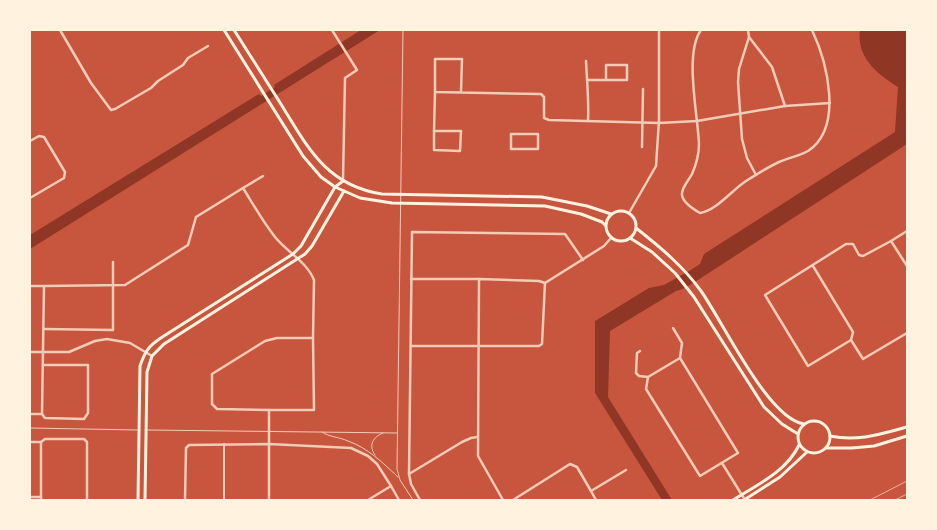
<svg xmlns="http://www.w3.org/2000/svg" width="937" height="530" font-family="'Fira Sans Condensed',sans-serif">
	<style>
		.water { fill: #8f3625 }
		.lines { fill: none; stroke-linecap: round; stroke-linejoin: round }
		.service { stroke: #f1ccb7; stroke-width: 1 }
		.pedestrian { stroke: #f1ccb7; stroke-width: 2 }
		.minor { stroke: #f1ccb7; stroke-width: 2.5 }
		.secondary { stroke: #fff3e0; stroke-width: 3 }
		.rail { stroke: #e9b49f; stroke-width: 1 }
	</style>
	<rect width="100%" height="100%" fill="#c8553d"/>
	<!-- water -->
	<g class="water">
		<polygon points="361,30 380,30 30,249 30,235 259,94 261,96 275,87 274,85"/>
		<path d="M860,30h47v114l-209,136 -15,9 -7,2 -66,40 -2,66 64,103h-10l-67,-107v-72l54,-33 15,-3 25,-14 11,-7 4,-10 191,-122 3,-45c-21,-13 -42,-30 -38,-57z"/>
	</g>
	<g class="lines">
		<!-- service -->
		<g class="service">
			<polyline points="403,30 397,469 400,480 413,500"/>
			<polyline points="30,428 137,430"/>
			<polyline points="148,430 397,433"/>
			<path d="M322,432c7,5 17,5 26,9 20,7 35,22 50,36"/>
			<path d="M375,455c-7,-10 -2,-18 8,-22"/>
		</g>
		<!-- pedestrian -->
		<polyline class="pedestrian" points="224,500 224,444"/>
		<!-- minor -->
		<g class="minor">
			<polyline points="60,30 91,83 111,110 115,109 151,88 158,81 183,65 188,58 208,46"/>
			<polyline points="332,30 357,70 345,78 343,180"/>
			<path d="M701,30c-17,23 -3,86 -2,114 0,9 -3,21 -7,30 -3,6 -11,14 -10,21 1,8 11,14 18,18 16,-2 32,-23 46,-32 11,-7 22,-14 33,-19 9,-4 20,-6 29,-11 36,-24 19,-89 4,-121"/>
			<polyline points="748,30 749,37 772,67 785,106"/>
			<polyline points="749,37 739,69 738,82 742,139 747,158 756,175"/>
			<path d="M586,61c1,20 3,40 2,60"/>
			<polyline points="587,80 627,80 627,65 606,65 606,80"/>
			<polyline points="461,92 462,59 435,59 435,92 541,94 544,97 544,118 549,120 659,123 697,121 785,106 830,103"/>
			<polygon points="434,131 461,131 460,151 434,150"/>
			<polyline points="434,131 435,92"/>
			<rect x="511" y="134" width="27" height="15"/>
			<polyline points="30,141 39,136 44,137 65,172 64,178 30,198"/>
			<polyline points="642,147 643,89"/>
			<path d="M263,176l-20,12c10,16 20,34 32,49 12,15 32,25 39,43l-1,58 1,72h-45v90"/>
			<polyline points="629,213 656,166 659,120 659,30"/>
			<polyline points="891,241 907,231"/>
			<polyline points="813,266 853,332 851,340"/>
			<polyline points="907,266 891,241 863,256 859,255 853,244 846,244 765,295 808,366 851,340 863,359 907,333"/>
			<polyline points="411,279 479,279"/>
			<polyline points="30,286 43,286"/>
			<polyline points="44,329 113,330 113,262"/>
			<polyline points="411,346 539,346 542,344 545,283"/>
			<polyline points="640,351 637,353 636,373 639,376 648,377 680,358 682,343 673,328"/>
			<polyline points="30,352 69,352 95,341 107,339 130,343 152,356"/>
			<polyline points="648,377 646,389 700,476 738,453 680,358"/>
			<polyline points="269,410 217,409 212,404 212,374 265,341 277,338 313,338"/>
			<polyline points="30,414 42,414 45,418 84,419 88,413 88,365 43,365"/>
			<polyline points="42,414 44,286 125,285 188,245 196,217 243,188"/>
			<polyline points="30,442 41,442 45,439 84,439 87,442 87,500"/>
			<polyline points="722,463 745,500"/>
			<polyline points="409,474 462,442 471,438 477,437"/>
			<polyline points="30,497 41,497 41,500"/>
			<polyline points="41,497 41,442"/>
			<polyline points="185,500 186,448 189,445 269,444 351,448 368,456 377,464 391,486"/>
			<polyline points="368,500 391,486 399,500"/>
			<polyline points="420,500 411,484 409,474 412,232 565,234 583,260"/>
			<polyline points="503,500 478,456 479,279 539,281 545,283 604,246 611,238"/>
			<polyline points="513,500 570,464 577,467 591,491"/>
			<polyline points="596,500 591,491 626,470"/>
		</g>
		<!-- secondary -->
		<g class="secondary">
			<polyline points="224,30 303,156 321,177 335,187 360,198 392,203 545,206 581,214 602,222 605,225"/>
			<path d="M234,30c15,24 30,47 45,71 28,45 46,84 103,93l160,3 45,9 24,8"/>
			<circle cx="621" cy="226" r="15"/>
			<path d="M636,228c24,19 47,38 65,63 22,31 67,128 103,133"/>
			<polyline points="630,238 652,252 675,273 694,297 764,407 782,424 798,434"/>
			<circle cx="814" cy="437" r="16"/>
			<path d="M830,436c27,6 51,-2 77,-9"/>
			<polyline points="827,448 852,448 874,446 907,436"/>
			<path d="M138,500l2,-134c6,-18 11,-22 27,-32l126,-80 8,-8 34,-59 8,-6"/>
			<polyline points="145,500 147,372 152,356 164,344 305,254 312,246 344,191"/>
			<path d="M733,500c24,-15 54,-29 66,-55"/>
			<polyline points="744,500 780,477 807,452"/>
		</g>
		<!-- rail -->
		<g class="rail">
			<polyline points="870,500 907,481"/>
			<polyline points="895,500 907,494"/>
		</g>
	</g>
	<!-- border -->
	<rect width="937" height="530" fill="none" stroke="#fff3e0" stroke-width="62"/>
</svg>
